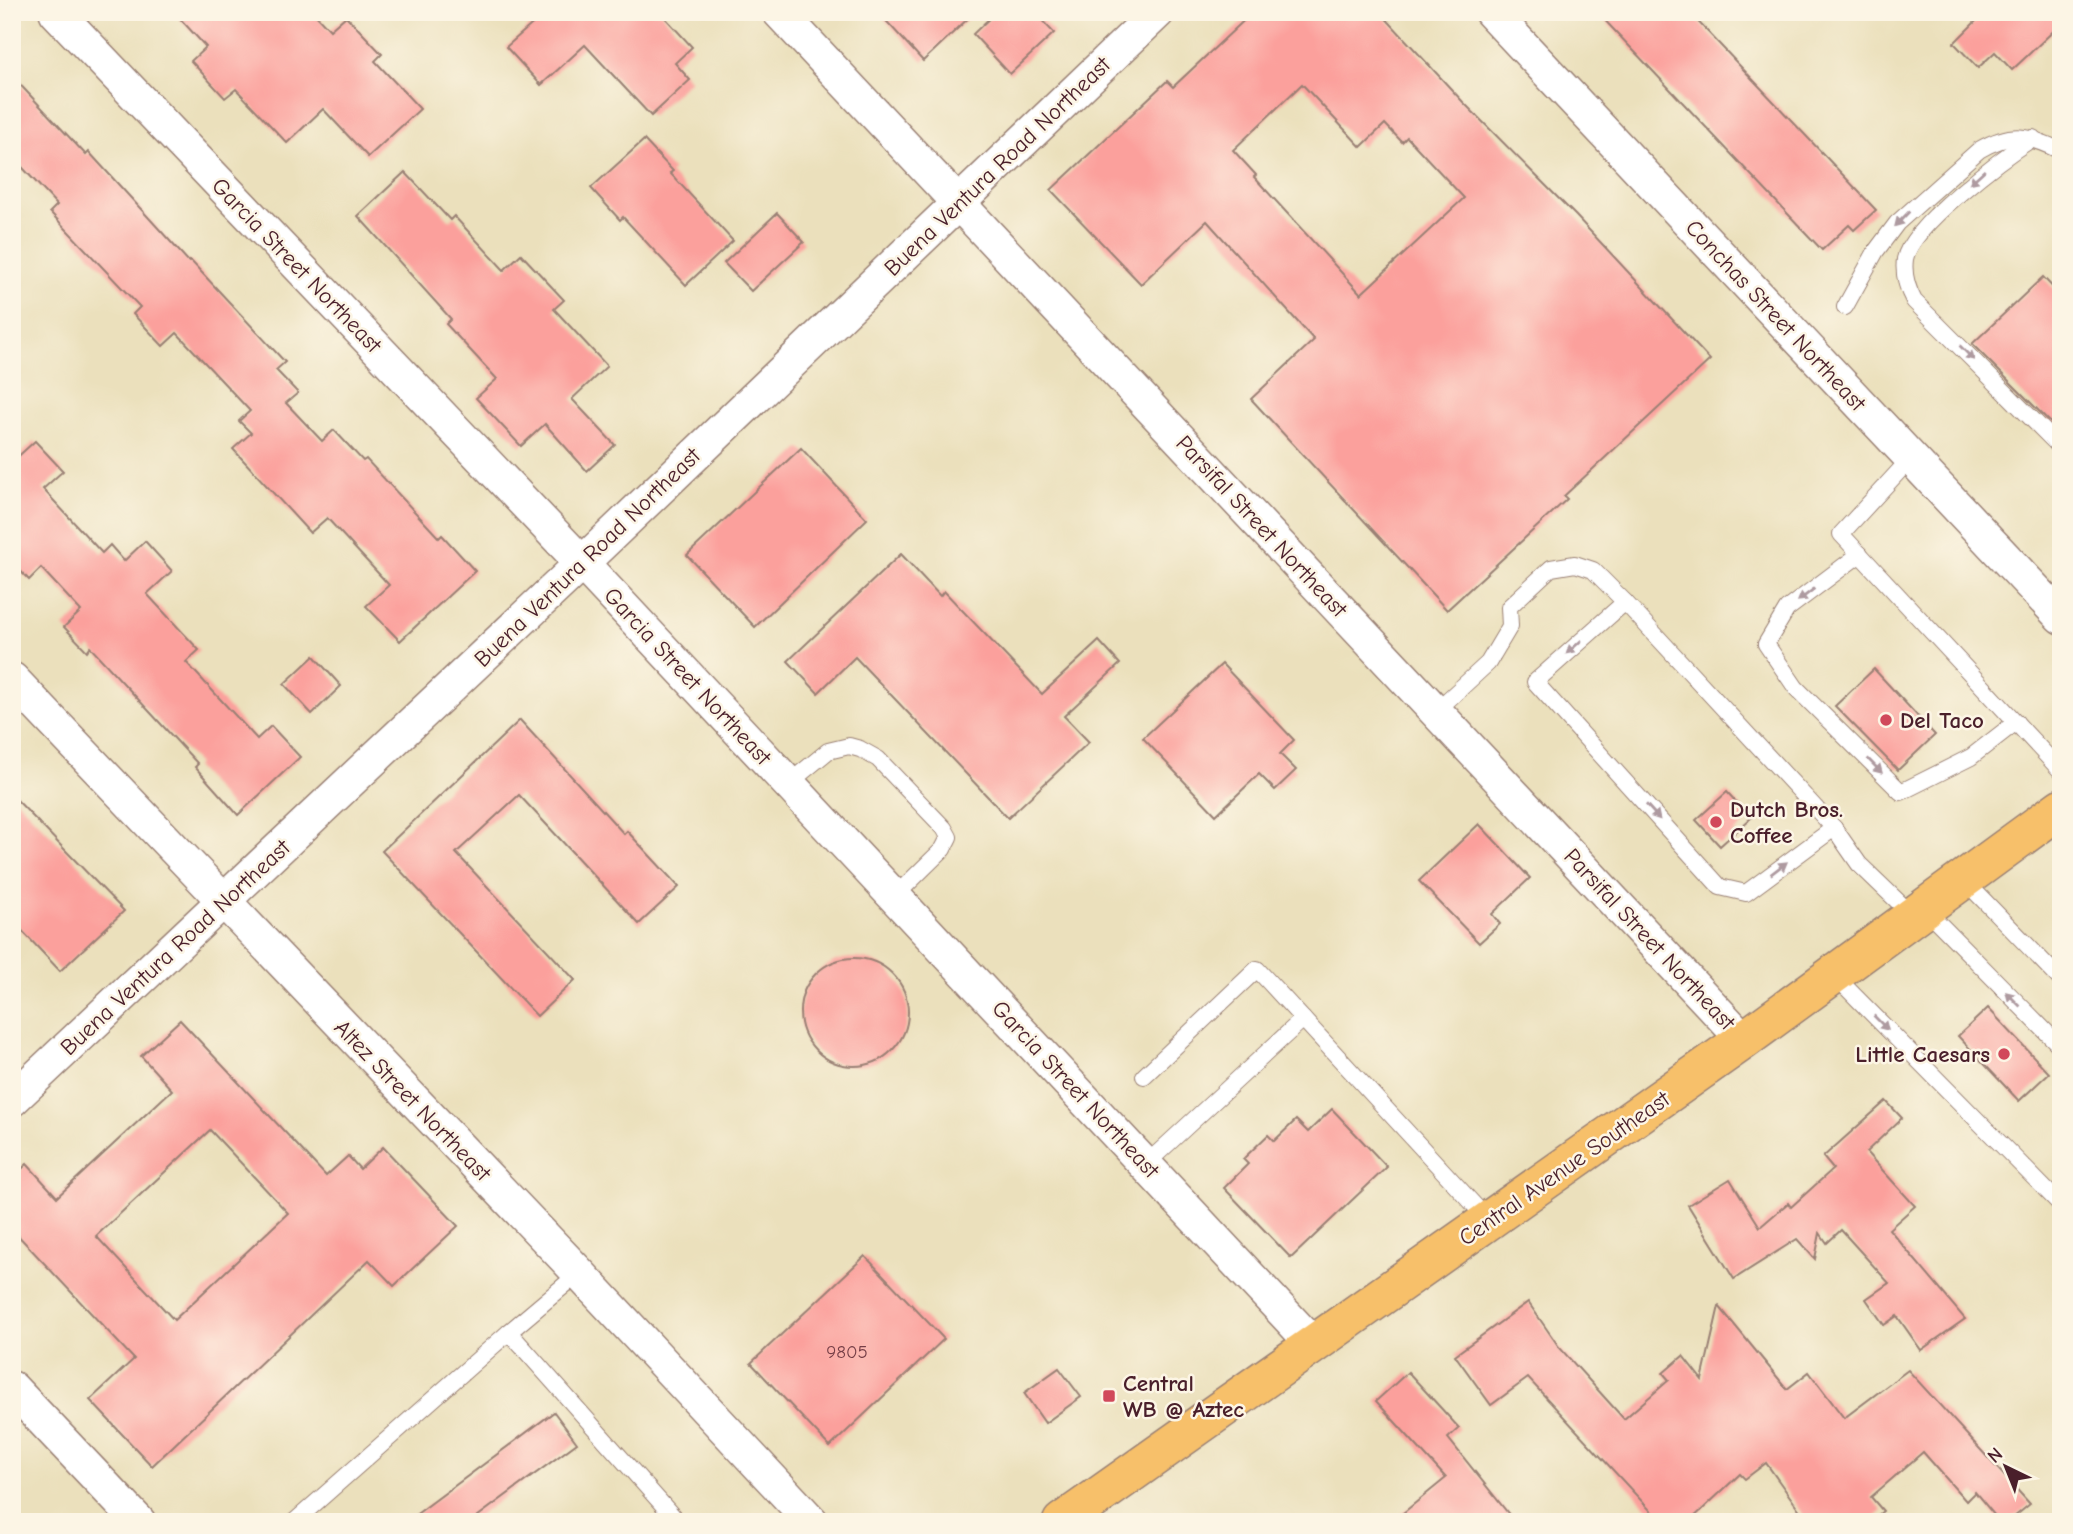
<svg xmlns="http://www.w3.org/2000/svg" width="2073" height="1534" font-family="'Comic Neue',sans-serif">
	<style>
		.building { fill: #fba09c; fill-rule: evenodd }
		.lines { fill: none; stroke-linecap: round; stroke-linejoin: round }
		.lane-casing { stroke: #9a8074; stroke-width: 18 }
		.street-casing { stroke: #9a8074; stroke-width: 36 }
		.primary-casing { stroke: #9a8074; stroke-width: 41 }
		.lane { stroke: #fff; stroke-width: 16 }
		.street { stroke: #fff; stroke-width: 33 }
		.primary { stroke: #f7c06b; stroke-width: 38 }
		.oneway { fill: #ae9aa0 }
		.poi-dot { fill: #d1495b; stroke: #fcf5e5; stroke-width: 2.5 }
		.labels { text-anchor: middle; stroke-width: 5; stroke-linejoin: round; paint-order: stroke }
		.number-label { font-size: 19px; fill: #763f47 }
		.street-label { font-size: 23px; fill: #4a1f2b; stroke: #fcf5e5 }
		.poi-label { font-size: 23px; font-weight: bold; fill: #4a1f2b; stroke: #fcf5e5; text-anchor: start }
	</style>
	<rect width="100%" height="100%" fill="#fcf5e5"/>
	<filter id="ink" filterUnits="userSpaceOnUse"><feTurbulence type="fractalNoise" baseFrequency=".0143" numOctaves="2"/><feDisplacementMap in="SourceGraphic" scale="14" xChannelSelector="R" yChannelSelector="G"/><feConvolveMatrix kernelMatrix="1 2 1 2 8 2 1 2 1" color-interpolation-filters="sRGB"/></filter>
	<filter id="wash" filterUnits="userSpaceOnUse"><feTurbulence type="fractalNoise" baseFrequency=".00686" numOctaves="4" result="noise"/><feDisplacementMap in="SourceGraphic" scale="28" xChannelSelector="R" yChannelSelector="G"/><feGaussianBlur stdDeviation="1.57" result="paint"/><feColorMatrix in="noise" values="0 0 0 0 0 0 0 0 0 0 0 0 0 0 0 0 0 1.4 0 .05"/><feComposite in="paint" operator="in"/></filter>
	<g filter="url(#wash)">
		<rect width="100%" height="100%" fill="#ebe0bc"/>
		<g id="blocks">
			<!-- building -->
			<g class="building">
				<polygon points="174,12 313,12 330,30 346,16 382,54 375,61 420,109 368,157 323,109 287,143 236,89 225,98 191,61 206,47"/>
				<polygon points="546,12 660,12 692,47 675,63 690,80 651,116 585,45 541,85 506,47"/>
				<polygon points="878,12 975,12 923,61"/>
				<polygon points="996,12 1034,12 1054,33 1010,74 973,34"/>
				<path d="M1253,12h127l83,90 113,114 134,144 -146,136 3,3 -120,111 -196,-211 63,-59 -107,-119 -66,63 -90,-94 116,-109 6,6zM1302,84l59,63 24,-23 17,18 5,-5 57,61 -103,96 -107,-117 2,-2 -23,-25z"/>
				<polygon points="1597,12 1689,12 1876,210 1854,230 1849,225 1822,250"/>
				<polygon points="1985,12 2061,12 2061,24 2012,70 1995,52 1978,68 1954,43"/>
				<polygon points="12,76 86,155 89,152 189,262 191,261 285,362 276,370 298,393 286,403 322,441 334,430 363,461 366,459 439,538 442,535 475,571 400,641 366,606 389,585 327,518 310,533 233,449 251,433 239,421 250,411 177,333 163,346 133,314 140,307 50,212 57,205 12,156"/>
				<polygon points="644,140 673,171 670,173 733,241 686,285 623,217 620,220 591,188"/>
				<polygon points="405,172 450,220 454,216 504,270 521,254 564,300 554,309 607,366 572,399 615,445 587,471 545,424 521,446 476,398 497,379 446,324 451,319 358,216"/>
				<polygon points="777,213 804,242 751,291 724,263"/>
				<polygon points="2043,277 2061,296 2061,433 1972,344"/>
				<polygon points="35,441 63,471 43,489 102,553 110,545 124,561 145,541 172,571 147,594 199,650 186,662 257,739 271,726 300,757 238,815 195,767 198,764 149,711 90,647 87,651 64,627 81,611 41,568 29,580 12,562 12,462"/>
				<polygon points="801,448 867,519 755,627 687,555"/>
				<polygon points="901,554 940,596 944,591 1042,694 1099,641 1120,664 1064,716 1089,742 1008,818 855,657 818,693 788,661"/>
				<polygon points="314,656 341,686 312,714 284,684"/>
				<polygon points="1222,664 1294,740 1280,754 1296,770 1275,790 1259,774 1216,815 1143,738"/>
				<polygon points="1874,669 1935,735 1898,770 1835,706"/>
				<polygon points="520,720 624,834 627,831 679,887 639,924 519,795 456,853 575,980 537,1016 382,851"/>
				<polygon points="1727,792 1751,818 1720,846 1696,820"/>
				<polygon points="12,795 124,911 60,971 12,920"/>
				<polygon points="1479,824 1530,878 1492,914 1500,924 1479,943 1419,881"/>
				<circle cx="854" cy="1012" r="54"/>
				<polygon points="1988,1008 2049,1073 2019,1101 1958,1036"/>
				<path d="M180,1020l146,156 22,-20 12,13 23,-22 75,79 -64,60 -25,-26 -217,206 -62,-66 44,-41 -122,-130v-51l15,-14 30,33 115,-107 -31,-34zM210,1130l78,83 -114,107 -78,-84z"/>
				<polygon points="1886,1101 1902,1118 1866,1152 1915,1206 1889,1229 1965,1319 1921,1350 1897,1316 1884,1325 1866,1299 1889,1283 1841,1230 1827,1243 1820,1233 1815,1259 1797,1239 1734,1279 1688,1205 1730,1179 1760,1227 1788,1203 1791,1207 1833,1169 1823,1157"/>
				<polygon points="1332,1109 1387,1167 1291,1258 1224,1188 1248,1164 1243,1159 1268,1135 1274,1141 1296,1120 1308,1132"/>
				<polygon points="865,1256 944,1339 830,1447 751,1363"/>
				<polygon points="1528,1302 1559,1347 1624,1419 1669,1380 1663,1373 1683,1356 1702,1380 1719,1306 1787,1389 1809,1372 1844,1418 1908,1370 2030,1504 2008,1522 2000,1522 1975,1492 1966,1501 1923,1452 1871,1497 1883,1511 1870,1522 1808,1522 1766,1463 1745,1479 1740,1474 1689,1522 1661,1522 1528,1378 1491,1405 1455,1355"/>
				<polygon points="1059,1368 1081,1397 1045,1423 1024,1393"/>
				<polygon points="1408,1372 1459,1428 1448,1438 1515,1522 1392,1522 1446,1478 1376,1401"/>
				<polygon points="554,1412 577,1443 470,1522 406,1522"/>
			</g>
		</g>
	</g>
	<g filter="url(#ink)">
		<use href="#blocks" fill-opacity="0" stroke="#9a8074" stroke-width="2"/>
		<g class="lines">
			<!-- lane casing -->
			<g class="lane-casing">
				<g id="lane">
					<path d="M2033,138c-30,19 -122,88 -128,121 -2,15 2,29 9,42l147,147"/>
					<path d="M1845,307l31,-56 21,-28 82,-73c33,-19 49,-15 82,1"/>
					<polyline points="1911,458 1841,534 2061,771"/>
					<polyline points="1860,554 1787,609 1766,644 1796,688 1901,792 1971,757 2016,722"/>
					<polyline points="1625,602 1535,682 1720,887 1746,893 1834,828"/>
					<polyline points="1436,711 1488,663 1510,626 1509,607 1551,568 1575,564 1593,570 1625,602 1834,828 1859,864 1913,916"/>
					<polyline points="789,783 828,751 849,746 860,749 878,759 944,828 949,837 943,849 895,896"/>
					<polyline points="1963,879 2061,980"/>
					<polyline points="1924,908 2061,1047"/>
					<polyline points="1833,974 2061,1205"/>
					<polyline points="1144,1076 1257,969 1489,1221"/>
					<polyline points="1146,1164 1303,1019"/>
					<polyline points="579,1273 509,1332 678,1522"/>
					<polyline points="294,1522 509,1332"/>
				</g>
			</g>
			<!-- street casing -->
			<g class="street-casing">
				<g id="street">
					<polyline points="56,12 582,563 1314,1345"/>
					<polyline points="779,12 1744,1040"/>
					<polyline points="1491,12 2061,617"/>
					<polyline points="12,679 579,1273 812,1522"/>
					<polyline points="12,1100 582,563 1158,12"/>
					<polyline points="12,1388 139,1522"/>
				</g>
			</g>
			<!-- primary casing -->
			<g class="primary-casing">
				<polyline id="primary" points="1062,1522 1744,1040 2061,808"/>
			</g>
			<!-- lane -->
			<use href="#lane" class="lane"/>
			<!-- street -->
			<use href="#street" class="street"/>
			<!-- primary -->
			<use href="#primary" class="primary"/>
		</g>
		<!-- one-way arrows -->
		<defs><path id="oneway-solid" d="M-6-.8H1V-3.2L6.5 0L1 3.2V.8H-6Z" transform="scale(1.75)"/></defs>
		<g class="oneway">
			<use href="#oneway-solid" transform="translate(1977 177) rotate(138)"/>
			<use href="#oneway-solid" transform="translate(1902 219) rotate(134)"/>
			<use href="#oneway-solid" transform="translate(1967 353) rotate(45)"/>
			<use href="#oneway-solid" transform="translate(1806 595) rotate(143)"/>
			<use href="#oneway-solid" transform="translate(1574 647) rotate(138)"/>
			<use href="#oneway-solid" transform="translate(1875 766) rotate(45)"/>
			<use href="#oneway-solid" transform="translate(1653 812) rotate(48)"/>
			<use href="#oneway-solid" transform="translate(1779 868) rotate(-37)"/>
			<use href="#oneway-solid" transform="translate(2013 999) rotate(-135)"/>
			<use href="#oneway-solid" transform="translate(1881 1023) rotate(45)"/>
		</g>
	</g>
	<!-- markers -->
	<g class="poi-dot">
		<circle cx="1886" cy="720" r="7"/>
		<circle cx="1716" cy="822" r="7"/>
		<circle cx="2004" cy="1054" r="7"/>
		<rect x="1102" y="1389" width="14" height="14" rx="3.5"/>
	</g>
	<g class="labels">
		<!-- number labels -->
		<g class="number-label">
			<text x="847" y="1358">9805</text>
		</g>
		<!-- street labels -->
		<g class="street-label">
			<text transform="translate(997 166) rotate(-44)" y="8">Buena Ventura Road Northeast</text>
			<text transform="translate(297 265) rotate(46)" y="8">Garcia Street Northeast</text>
			<text transform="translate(1776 315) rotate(47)" y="8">Conchas Street Northeast</text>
			<text transform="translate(1262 526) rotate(47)" y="8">Parsifal Street Northeast</text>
			<text transform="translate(587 557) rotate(-44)" y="8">Buena Ventura Road Northeast</text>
			<text transform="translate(688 676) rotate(47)" y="8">Garcia Street Northeast</text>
			<text transform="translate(1650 939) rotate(47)" y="8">Parsifal Street Northeast</text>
			<text transform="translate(175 947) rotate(-43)" y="8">Buena Ventura Road Northeast</text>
			<text transform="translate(1076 1089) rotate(47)" y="8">Garcia Street Northeast</text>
			<text transform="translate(413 1100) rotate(46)" y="8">Altez Street Northeast</text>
			<text transform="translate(1564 1168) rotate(-35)" y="8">Central Avenue Southeast</text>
		</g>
		<!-- poi labels -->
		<g class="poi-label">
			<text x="1900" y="728">Del Taco</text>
			<text x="1730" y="817">Dutch Bros.<tspan x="1730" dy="26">Coffee</tspan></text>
			<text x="1990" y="1062" text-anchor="end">Little Caesars</text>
			<text x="1123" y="1391">Central<tspan x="1123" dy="26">WB @ Aztec</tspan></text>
		</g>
	</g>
	<!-- margin -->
	<rect width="2073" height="1534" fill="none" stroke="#fcf5e5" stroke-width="42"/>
	<!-- north arrow -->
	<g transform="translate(2006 1467) rotate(317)" stroke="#fcf5e5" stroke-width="5" paint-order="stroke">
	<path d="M0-5L12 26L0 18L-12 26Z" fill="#4a1f2b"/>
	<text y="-10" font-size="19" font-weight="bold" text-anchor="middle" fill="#4a1f2b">N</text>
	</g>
</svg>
